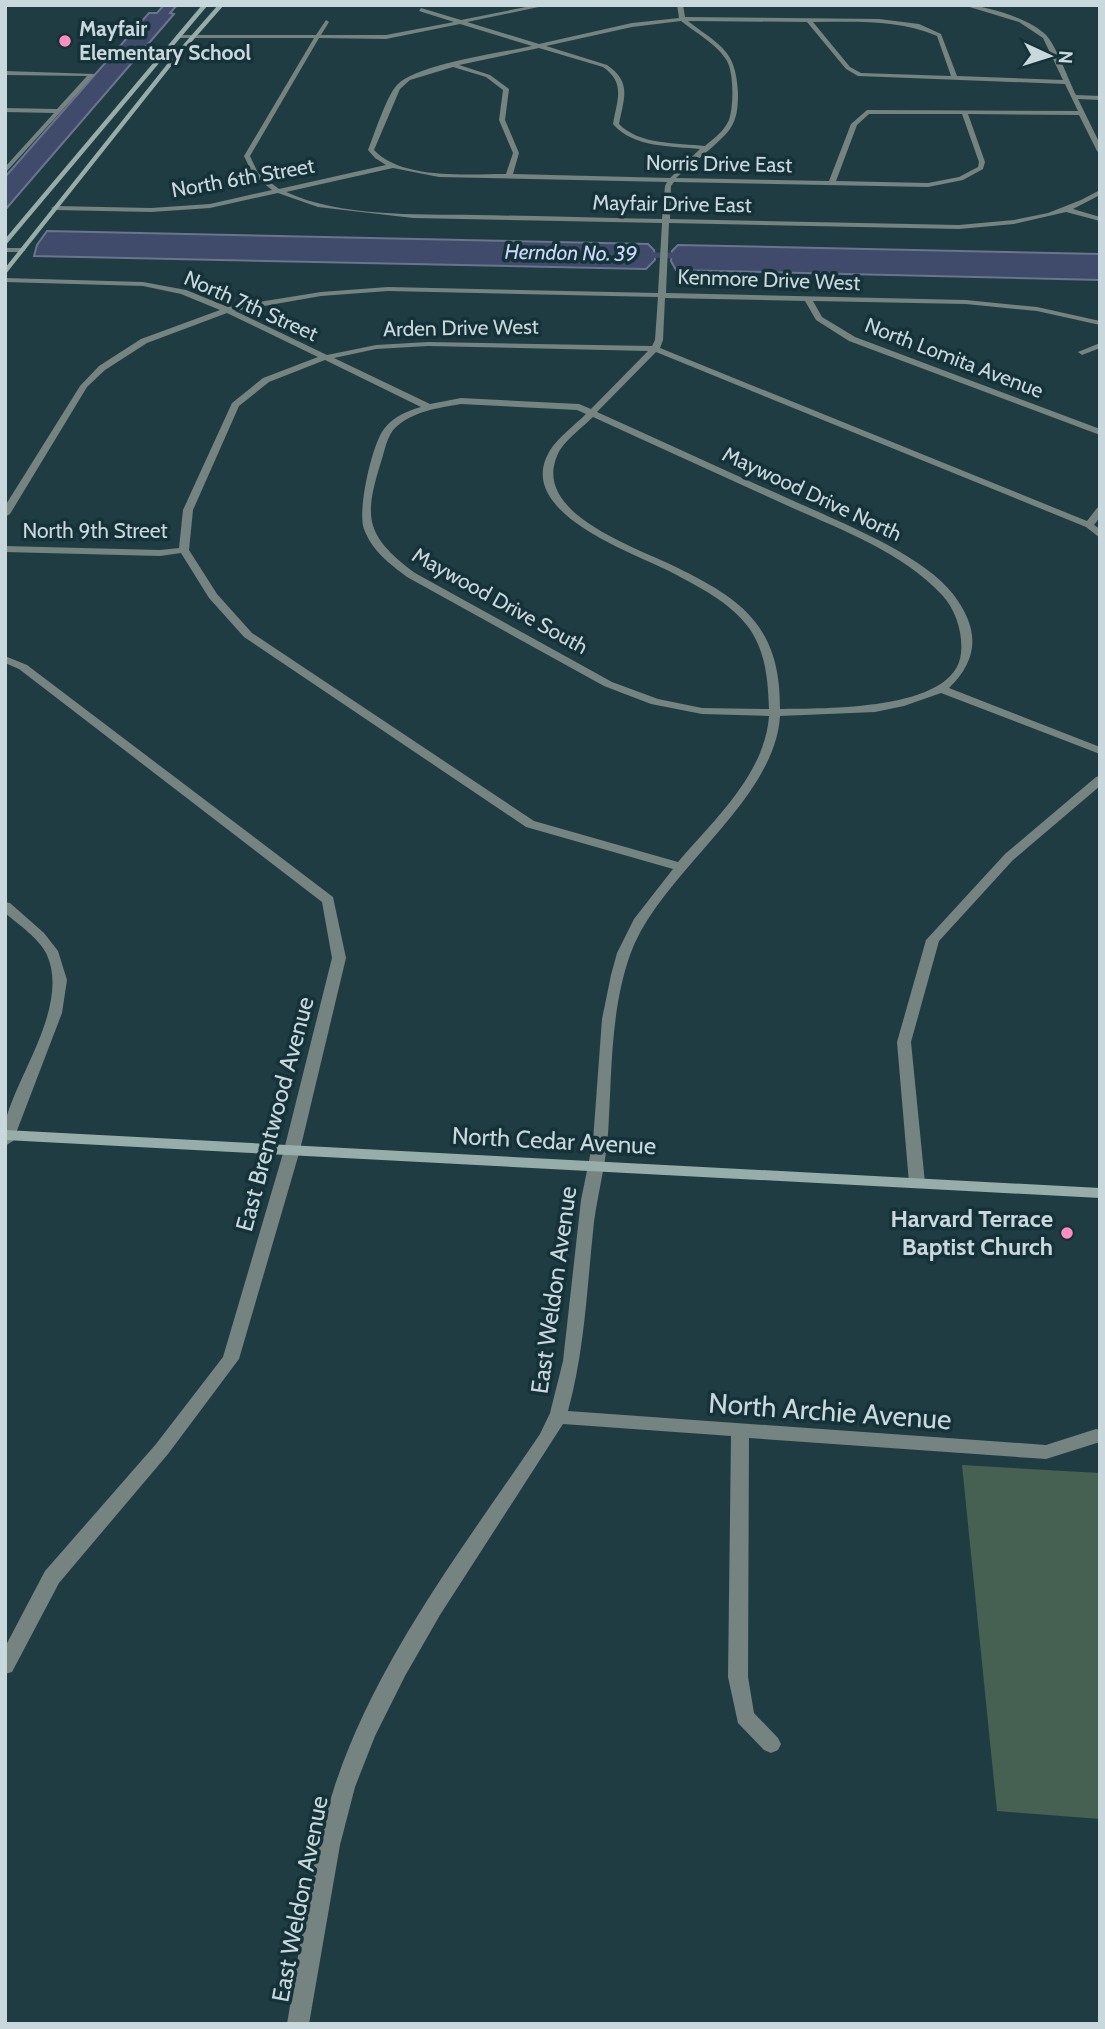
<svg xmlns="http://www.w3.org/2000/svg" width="1105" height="2029" font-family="Cabin,sans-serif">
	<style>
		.green { fill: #466052 }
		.water { fill: #404a6a; stroke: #69758c; stroke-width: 2 }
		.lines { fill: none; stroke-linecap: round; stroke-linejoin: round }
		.canal { fill: #404a6a; fill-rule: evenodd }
		.street { fill: #758381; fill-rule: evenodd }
		.secondary { fill: #97adaa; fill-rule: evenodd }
		.poi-dot { fill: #fd8ebf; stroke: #163239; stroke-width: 2.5 }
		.labels { text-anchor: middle; stroke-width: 7; stroke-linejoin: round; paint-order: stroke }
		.far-poi-label { font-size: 21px; font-weight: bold; fill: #c8d8dc; stroke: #163239; text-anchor: start }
		.far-street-label { font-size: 21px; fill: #c8d8dc; stroke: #163239 }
		.far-water-label { font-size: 21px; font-style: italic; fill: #cbd7fb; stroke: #163239 }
		.street-label { font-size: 24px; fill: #c8d8dc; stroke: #163239 }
		.poi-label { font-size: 24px; font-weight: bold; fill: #c8d8dc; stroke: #163239; text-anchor: end }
		.near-street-label { font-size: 28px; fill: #c8d8dc; stroke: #163239 }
	</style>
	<rect width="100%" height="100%" fill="#203c43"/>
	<!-- green -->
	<polygon class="green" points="962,1465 1100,1473 1100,1819 997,1811"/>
	<!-- water -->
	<g class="water">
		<polygon points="164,5 177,5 170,13 174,14 5,210 5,177 149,13 157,13"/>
		<polygon points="47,231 648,244 654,250 655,260 646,269 34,256 37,245"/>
		<polygon points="678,245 1100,254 1100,280 676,270 671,261 672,251"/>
	</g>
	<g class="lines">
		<!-- canal -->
		<polygon class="canal" points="621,252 698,253 704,256 698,259 625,257 619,254"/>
		<!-- street -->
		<g class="street">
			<path d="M536,5h12l-81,17 72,22 93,-21 47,-5 -2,-13h6l2,12 194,2 40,5 22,10 16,42 106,4 -20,-42 -24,-16 -56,-17c23,0 67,14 83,30 10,10 23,46 30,60l24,1v4l-22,-1 22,45v9l-3,-2 -18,-36 -111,-1 17,48 -2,7 -20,11 -35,7 -254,-5 -3,4 -1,33 289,6 55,-5 34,-7 33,-13 19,-10v5l-27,14 27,8v4l-34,-9 -52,12 -55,5 -290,-6 -3,70 300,7 71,7 63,14v4l-63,-14 -71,-7 -153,-3 9,16 33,20 245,92v6l-251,-94 -33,-21 -11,-19 -140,-3 -2,42 -3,8 427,173 10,-13 3,-1v10l-6,8 6,4v9l-14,-11 -430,-175 -59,60c64,29 127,58 190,86 48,22 134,55 166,96 26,34 27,64 -4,94l151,59v7l-159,-61 -37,13 -29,6 -95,4c-5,86 -121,157 -150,239 -20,57 -18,119 -22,179 -2,29 -10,59 -14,88 -7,64 -9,127 -26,189l478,34 50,-16 4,1v12l-54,17 -297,-21 -1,239 6,36 24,25 3,6 -3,6 -7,3 -7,-3 -26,-27 -10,-46 3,-241 -168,-12 -123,191 -35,61 -30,60 -20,51 -15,58 -31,179h-22c14,-80 23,-162 48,-239 43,-128 130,-240 205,-351l10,-21 13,-52 18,-161 12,-59 9,-122 9,-44 6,-22 17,-34 39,-50 -147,-42 -282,-190 -35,-39 -28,-45 -21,3 -155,-4v-6l155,4 19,-2 4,-38 49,-107 31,-25 55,-21 -91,-44 -80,30 -42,27 -18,17 -77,127 -5,3v-11l75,-120 19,-20 42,-27 79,-29 -39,-16 -38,-8 -138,-4v-4l138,4 43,8 42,17 93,-15 67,-5 270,6 4,-70 -249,-5 -95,-11 -40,-14 -68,15 -59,4 -96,-2 -4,-2 4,-2 96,2 59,-4 62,-14 -19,-15 -9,-19 70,-118h-136l-2,-3h140l10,-15 3,2 -8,13h65l68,-13 -35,-11 2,-3 40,12zM681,21c14,11 37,24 46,40 7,12 7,49 1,61 -5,10 -15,17 -23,24 -27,-3 -66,-1 -86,-22 5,-26 13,-42 -12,-59l-61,-19 86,-19zM688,21l119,1 39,47 12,7 207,8 13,27 -211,-1 -16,14 -22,57 -153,-3c16,-15 35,-28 50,-44 11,-12 12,-25 12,-41 -2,-44 -18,-47 -50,-72zM813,22c42,0 85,-3 124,14l14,40 -90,-3 -11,-6zM460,24l72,22c-31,7 -115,18 -135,39 -10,10 -23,50 -29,65l7,8 11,7 -107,24 -21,-16 -8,-17 69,-118 67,1zM539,48l64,19c23,16 14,33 10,57 20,24 59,22 87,25l-30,29 -157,-4 6,-21 -14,-33 4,-31 -19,-14 -31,-10zM453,67l33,10 17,13 -4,30 14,33 -7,21c-38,0 -104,6 -132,-24l26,-61 10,-9zM869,114h93l17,48 -1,5 -19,10 -31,6 -92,-2 21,-56zM393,168l46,9 228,5 -2,4 -3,33c-62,-1 -124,-3 -187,-4 -59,-1 -135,2 -189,-23zM388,291l270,6 -3,43 -3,6 -224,-4 -52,3 -49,10 -92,-44 86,-15zM428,346l220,5 -57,58 -12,-5 -118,-6 -31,6 -96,-46 42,-9zM325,360l96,47c-14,4 -28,10 -37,22 -12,15 -27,82 -20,100 8,22 26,35 43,48l197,109 47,18 51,10 67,2c-4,58 -56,105 -91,146l-144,-41 -282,-188 -35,-39 -28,-44 4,-40 46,-104 30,-24zM461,404l116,6 9,4c-11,11 -29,24 -37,38 -35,61 85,101 122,120 28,15 59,30 78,56 17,24 19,53 20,81l-67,-1 -44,-9 -46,-17 -197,-109c-49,-37 -52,-54 -34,-111 4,-12 6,-27 15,-35 18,-16 42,-19 65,-23zM593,417c64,29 129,59 193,88 53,24 115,46 156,90 14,15 21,38 19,58 -5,59 -140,55 -181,56 0,-30 -4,-60 -24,-86 -19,-25 -50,-41 -78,-55 -39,-20 -146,-53 -121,-112 5,-14 25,-28 36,-39z"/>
			<polygon points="5,71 95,74 5,173 5,167 54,113 5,112 5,108 57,109 87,76 5,75"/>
			<polygon points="5,248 22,248 26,250 22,252 5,252"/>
			<polygon points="1100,343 1100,348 1082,355 1078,352"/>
			<polygon points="5,656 27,665 333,897 346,958 300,1150 239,1359 168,1454 59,1583 12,1672 5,1674 5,1647 45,1571 156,1444 223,1357 284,1150 332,958 322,902 19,669 5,663"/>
			<polygon points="1100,776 1100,786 1013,860 939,941 911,1042 925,1183 922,1187 912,1187 909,1183 897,1042 926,940 1005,854 1096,777"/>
			<path d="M5,902l5,1 34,30 14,18 9,29 -5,33 -49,128 -8,5c0,-9 -1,-19 1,-27 13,-47 63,-114 41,-164 -8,-17 -28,-30 -42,-42z"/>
		</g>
		<!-- secondary -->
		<g class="secondary">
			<polygon points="202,5 208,5 5,246 5,239"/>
			<polygon points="218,5 224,5 180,55 5,275 5,268 176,53"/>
			<polygon points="5,1130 1100,1188 1100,1198 5,1140"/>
		</g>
	</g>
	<!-- markers -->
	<g class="poi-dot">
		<circle cx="65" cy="41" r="7"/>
		<circle cx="1067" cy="1233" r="7"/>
	</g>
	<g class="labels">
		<!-- far-poi labels -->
		<g class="far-poi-label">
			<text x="79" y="36">Mayfair<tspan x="79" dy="24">Elementary School</tspan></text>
		</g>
		<!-- far-street labels -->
		<g class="far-street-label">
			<text transform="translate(719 164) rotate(1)" y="7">Norris Drive East</text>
			<text transform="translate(243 178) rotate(-10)" y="7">North 6th Street</text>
			<text transform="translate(672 204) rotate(1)" y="7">Mayfair Drive East</text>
			<text transform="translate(769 280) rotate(2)" y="7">Kenmore Drive West</text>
			<text transform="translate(251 306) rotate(24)" y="7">North 7th Street</text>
			<text transform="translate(461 328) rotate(-1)" y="7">Arden Drive West</text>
			<text transform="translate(954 358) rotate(21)" y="7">North Lomita Avenue</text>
			<text transform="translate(812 494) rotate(25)" y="7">Maywood Drive North</text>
			<text x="95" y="538">North 9th Street</text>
			<text transform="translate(500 601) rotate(29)" y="7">Maywood Drive South</text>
		</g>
		<!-- far-water labels -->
		<g class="far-water-label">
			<text transform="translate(571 253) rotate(1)" y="7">Herndon No. 39</text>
		</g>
		<!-- street labels -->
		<g class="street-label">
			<text transform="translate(275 1114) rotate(-75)" y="8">East Brentwood Avenue</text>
			<text transform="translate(554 1141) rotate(3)" y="8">North Cedar Avenue</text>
			<text transform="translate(554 1290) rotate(-82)" y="8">East Weldon Avenue</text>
			<text transform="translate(300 1899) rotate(-79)" y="8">East Weldon Avenue</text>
		</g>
		<!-- poi labels -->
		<g class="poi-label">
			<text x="1053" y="1227">Harvard Terrace<tspan x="1053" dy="28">Baptist Church</tspan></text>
		</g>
		<!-- near-street labels -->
		<g class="near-street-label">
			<text transform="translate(830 1411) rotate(4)" y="10">North Archie Avenue</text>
		</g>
	</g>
	<!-- border -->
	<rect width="1105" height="2029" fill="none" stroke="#c8d8dc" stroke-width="14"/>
	<!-- north arrow -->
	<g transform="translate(1049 56) rotate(94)" stroke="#163239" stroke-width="5" paint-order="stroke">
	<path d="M0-5L12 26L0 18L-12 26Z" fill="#c8d8dc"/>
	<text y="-10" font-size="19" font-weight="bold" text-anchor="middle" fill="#c8d8dc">N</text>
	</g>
</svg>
